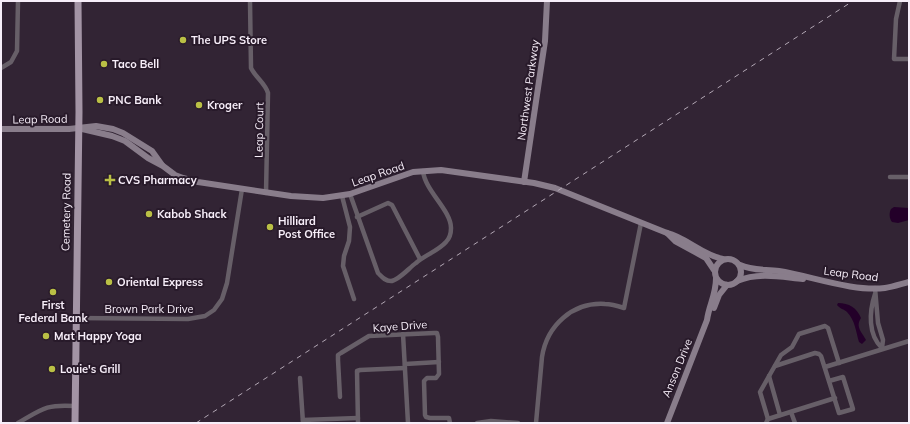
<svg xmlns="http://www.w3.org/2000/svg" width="910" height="424" font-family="Mulish,sans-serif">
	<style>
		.water { fill: #230029 }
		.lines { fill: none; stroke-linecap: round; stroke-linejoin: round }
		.street { stroke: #675f68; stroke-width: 4.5 }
		.secondary { stroke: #897d8b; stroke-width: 6 }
		.primary { stroke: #a394a5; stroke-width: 7 }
		.rail { stroke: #b2a7b4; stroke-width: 1; stroke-dasharray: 5 5; stroke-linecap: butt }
		.poi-dot { fill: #bac045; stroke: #281a2a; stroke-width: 1.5 }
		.labels { text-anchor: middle; stroke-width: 4; stroke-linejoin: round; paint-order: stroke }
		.poi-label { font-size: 11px; font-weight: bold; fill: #f7eef9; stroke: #281a2a; text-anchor: start }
		.street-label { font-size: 11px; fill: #f7eef9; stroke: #281a2a }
	</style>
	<rect width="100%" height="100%" fill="#322434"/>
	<!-- water -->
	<g class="water">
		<path d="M894,207l15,1v12l-11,3 -6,-1c-3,-4 -3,-9 -1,-13z"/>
		<path d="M838,303c11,0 19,5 23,15 -6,9 1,14 5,22l-4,4 -3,-2c-3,-10 -4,-22 -12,-30 -3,-3 -7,-3 -10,-7z"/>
	</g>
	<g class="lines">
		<!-- street -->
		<g class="street">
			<path d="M250,1l1,67c5,10 14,15 17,25l-2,100"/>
			<polyline points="900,1 896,19 894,59 909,59"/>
			<polyline points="1,68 11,62 17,51 18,1"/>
			<polyline points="890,177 909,177"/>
			<path d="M350,194l28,79c4,4 7,8 13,8 7,0 19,-14 25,-18 9,-8 22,-12 30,-21 4,-4 5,-8 5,-14 0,-18 -26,-37 -28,-57"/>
			<polyline points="342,196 350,227 349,241 344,256 343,266 354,299"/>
			<polyline points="357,217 388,203 392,205 420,259"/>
			<path d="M875,288l3,35 5,17 -1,8c-14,-13 -13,-36 -7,-54"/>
			<polyline points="76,318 188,319 205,316 214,310 222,299 227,283 242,189"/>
			<polyline points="403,334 408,423"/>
			<polyline points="405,364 439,362"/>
			<polyline points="775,366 815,353 819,354 821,356 839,413 853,409 843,377 829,381"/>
			<polyline points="825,367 909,341"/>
			<polyline points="769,376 780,415"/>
			<polyline points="300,378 303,423"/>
			<polyline points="340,397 338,360 338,355 341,353 369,336 434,333 437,333 438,337 439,374 436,378 427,378 424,381 425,415 426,417 430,418 449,418 450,423"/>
			<polyline points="791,412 795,423"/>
			<polyline points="768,419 760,392 781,355 792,347 799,334 825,326 828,328 839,363"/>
			<polyline points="303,420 358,418"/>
			<path d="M18,423c24,-14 28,-19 57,-17"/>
			<polyline points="358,423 357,371 360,370 405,368"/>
			<polyline points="477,423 491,421 518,423"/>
			<path d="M536,423l6,-66c5,-32 31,-55 63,-53 7,0 13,2 19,4l17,-85"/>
			<polyline points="766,423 768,419 835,398"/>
		</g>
		<!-- secondary -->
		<g class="secondary">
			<path d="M78,128l34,8 13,5 23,17 15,8 12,9 8,3 15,4 93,14 32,2 27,-4 63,-22 28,-2 93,13 21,5 112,45c20,5 35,22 56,26"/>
			<polyline points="1,129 69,129 96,126 113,129 123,133 152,151 162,165"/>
			<polyline points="524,182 545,41 547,1"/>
			<polyline points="667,233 675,241 706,258 714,270"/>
			<circle cx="728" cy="272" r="13"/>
			<path d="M740,265c12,6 26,4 39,6 32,5 74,21 106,17 8,-1 16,-4 24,-6"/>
			<path d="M737,281c22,-9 44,-4 66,-2"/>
			<polyline points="714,308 719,295 727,285"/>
			<path d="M667,423l40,-103c2,-15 9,-25 9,-42"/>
		</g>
		<!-- primary -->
		<polyline class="primary" points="75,423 79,112 78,1"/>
		<!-- rail -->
		<polyline class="rail" points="196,423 853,1"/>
	</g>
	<!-- markers -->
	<g class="poi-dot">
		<circle cx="183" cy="40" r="4"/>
		<circle cx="104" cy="64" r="4"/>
		<circle cx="100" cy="100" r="4"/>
		<circle cx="199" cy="105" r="4"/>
		<path d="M108 174h4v4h4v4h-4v4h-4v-4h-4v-4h4z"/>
		<circle cx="149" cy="214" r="4"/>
		<circle cx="270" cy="227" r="4"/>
		<circle cx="109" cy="282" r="4"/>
		<circle cx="53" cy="292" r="4"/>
		<circle cx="46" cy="336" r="4"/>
		<circle cx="52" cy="369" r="4"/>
	</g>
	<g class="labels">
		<!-- poi labels -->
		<g class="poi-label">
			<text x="191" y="44">The UPS Store</text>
			<text x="112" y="68">Taco Bell</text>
			<text x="108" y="104">PNC Bank</text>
			<text x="207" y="109">Kroger</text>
			<text x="118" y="184">CVS Pharmacy</text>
			<text x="157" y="218">Kabob Shack</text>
			<text x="278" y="225">Hilliard<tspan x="278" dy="13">Post Office</tspan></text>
			<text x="117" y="286">Oriental Express</text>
			<text x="53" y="309" text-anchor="middle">First<tspan x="53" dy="13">Federal Bank</tspan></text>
			<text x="54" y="340">Mat Happy Yoga</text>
			<text x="60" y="373">Louie's Grill</text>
		</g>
		<!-- street labels -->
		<g class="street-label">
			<text transform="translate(528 90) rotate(-82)" y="4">Northwest Parkway</text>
			<text transform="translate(40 119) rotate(-1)" y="4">Leap Road</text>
			<text transform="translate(259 130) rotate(-89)" y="4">Leap Court</text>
			<text transform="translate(378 174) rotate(-19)" y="4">Leap Road</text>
			<text transform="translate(66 212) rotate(-89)" y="4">Cemetery Road</text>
			<text transform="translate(851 274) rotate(7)" y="4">Leap Road</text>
			<text x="149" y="313">Brown Park Drive</text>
			<text transform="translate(400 326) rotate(-4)" y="4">Kaye Drive</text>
			<text transform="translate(677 368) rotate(-68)" y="4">Anson Drive</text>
		</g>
	</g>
	<!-- border -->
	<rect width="910" height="424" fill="none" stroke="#f7eef9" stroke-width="4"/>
</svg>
